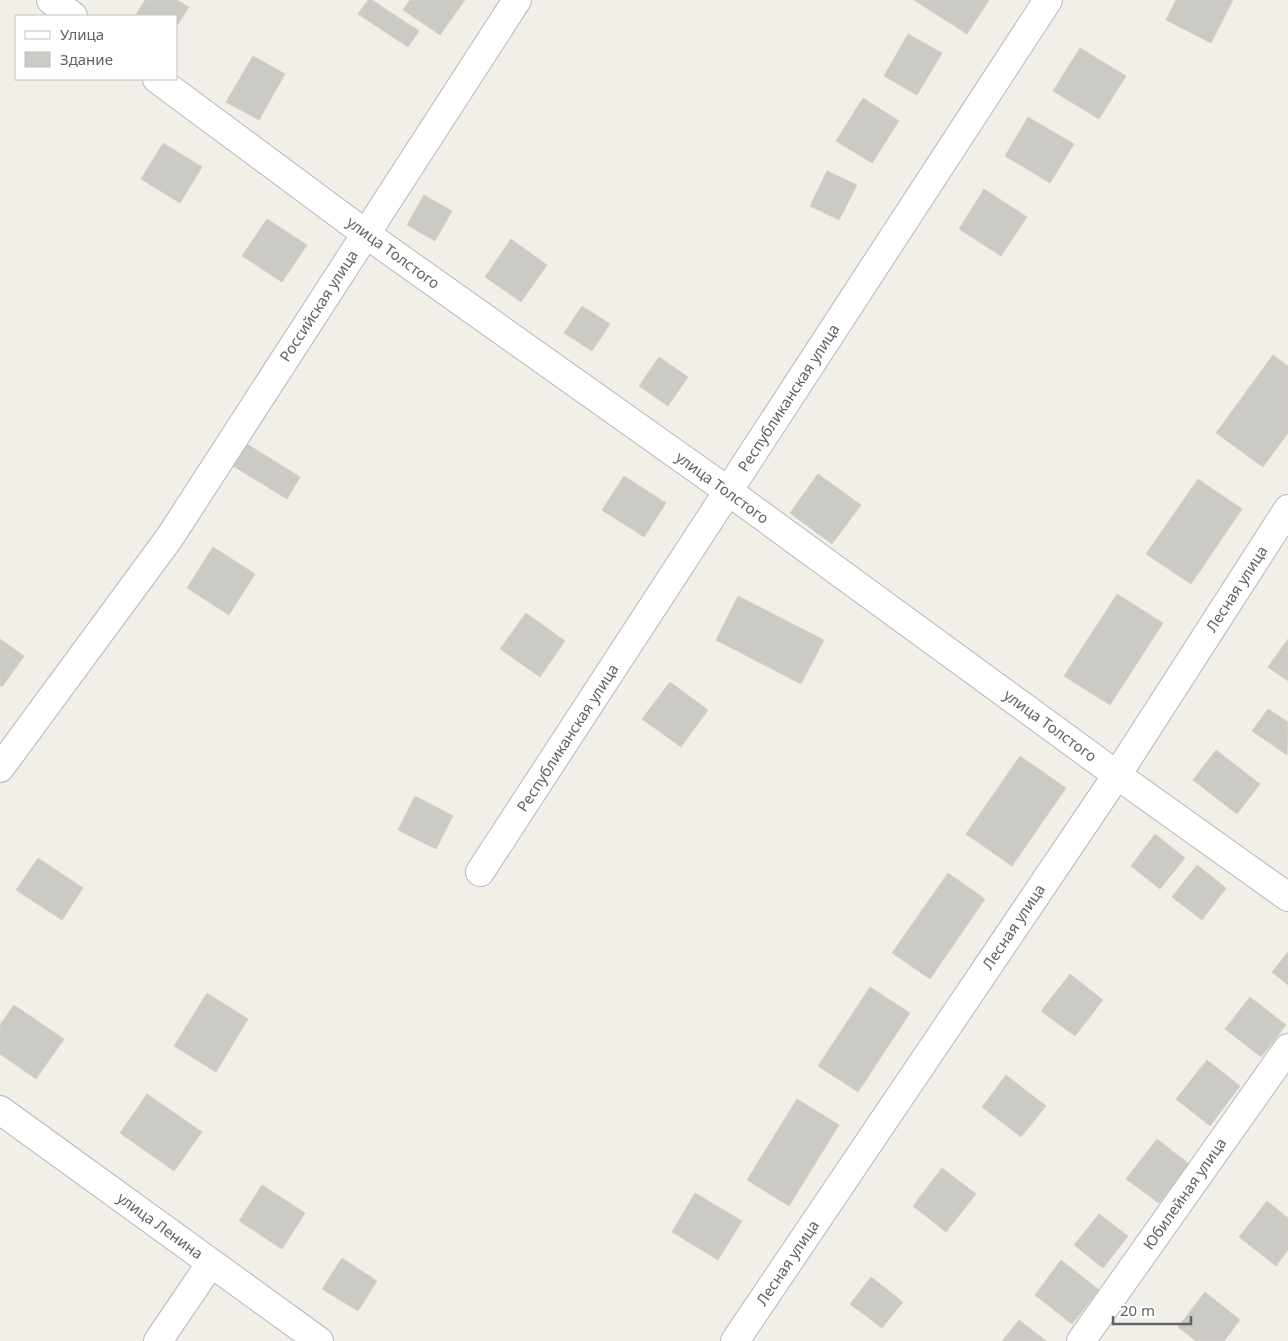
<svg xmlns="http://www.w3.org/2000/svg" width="1288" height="1341" font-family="'Noto Sans',sans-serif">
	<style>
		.building { fill: #cccac5; stroke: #d6d1c6 }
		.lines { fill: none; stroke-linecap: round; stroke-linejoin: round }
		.minor-casing { stroke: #b5b8bc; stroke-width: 30 }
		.minor { stroke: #fff; stroke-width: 28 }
		.labels { text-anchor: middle; stroke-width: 4; stroke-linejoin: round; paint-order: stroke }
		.street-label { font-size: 15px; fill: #5f6368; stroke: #fff }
	</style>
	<rect width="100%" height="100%" fill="#f1efe8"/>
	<!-- building -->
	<g class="building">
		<polygon points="145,0 177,0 189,7 176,27 176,16 135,16"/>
		<polygon points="368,0 372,0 419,31 408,47 358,14"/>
		<polygon points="410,0 465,0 440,35 403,10"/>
		<polygon points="914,0 989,0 967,34"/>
		<polygon points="1176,0 1233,0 1211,43 1166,20"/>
		<polygon points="908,34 942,53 917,95 884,76"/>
		<polygon points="1080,48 1126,76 1099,119 1053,91"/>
		<polygon points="253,56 285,74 259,120 226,102"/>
		<polygon points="863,98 899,121 872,163 836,141"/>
		<polygon points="1028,117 1074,144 1050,183 1005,156"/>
		<polygon points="163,143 202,167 180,203 141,179"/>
		<polygon points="827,171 857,185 839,220 810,206"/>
		<polygon points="984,189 1027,217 1001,256 959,229"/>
		<polygon points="424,195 452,211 435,241 407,225"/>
		<polygon points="267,219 307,245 282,282 242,256"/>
		<polygon points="511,239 547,265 521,302 485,277"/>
		<polygon points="582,306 610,324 592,351 564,333"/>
		<polygon points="1273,355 1288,366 1288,433 1263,467 1216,433"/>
		<polygon points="659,357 688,377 668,406 639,386"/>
		<polygon points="247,444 300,477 287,499 233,466"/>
		<polygon points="818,474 861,505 832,544 790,513"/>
		<polygon points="624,476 666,503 644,537 602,510"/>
		<polygon points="1198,479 1242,509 1191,584 1146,554"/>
		<polygon points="213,547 255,574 229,615 187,588"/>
		<polygon points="1117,594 1163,623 1110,705 1064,676"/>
		<polygon points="738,596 824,640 801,684 716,640"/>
		<polygon points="526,613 565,641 540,677 500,649"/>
		<polygon points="0,639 24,656 2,687 0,685"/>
		<polygon points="1288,639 1288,681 1268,667"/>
		<polygon points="670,682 708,710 681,747 642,719"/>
		<polygon points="1268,709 1288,722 1287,755 1252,731"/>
		<polygon points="1216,750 1260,784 1237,814 1193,780"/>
		<polygon points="1020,756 1066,788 1012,866 966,834"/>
		<polygon points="415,796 453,816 436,849 398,830"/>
		<polygon points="1155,834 1185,858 1160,889 1131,866"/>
		<polygon points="38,858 83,888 62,920 16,890"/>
		<polygon points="1197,865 1226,888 1202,920 1172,897"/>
		<polygon points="948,873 985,899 930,979 892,953"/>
		<polygon points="1288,952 1288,985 1272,972"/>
		<polygon points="1070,974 1103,1000 1075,1036 1041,1011"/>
		<polygon points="870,987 910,1013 858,1092 818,1066"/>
		<polygon points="207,993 248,1019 216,1072 174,1046"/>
		<polygon points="1250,997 1286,1025 1261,1057 1225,1029"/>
		<polygon points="14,1005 64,1039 36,1079 0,1054 0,1025"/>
		<polygon points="1207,1060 1240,1086 1210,1126 1176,1099"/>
		<polygon points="1006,1075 1046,1106 1021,1137 982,1107"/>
		<polygon points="147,1094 202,1132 174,1171 120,1133"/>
		<polygon points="797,1099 839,1125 789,1206 747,1180"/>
		<polygon points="1157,1139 1189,1164 1159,1203 1126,1179"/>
		<polygon points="942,1168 976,1194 946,1232 913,1206"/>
		<polygon points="262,1185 305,1213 282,1249 239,1221"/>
		<polygon points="695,1193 742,1221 718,1260 672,1232"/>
		<polygon points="1267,1201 1288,1218 1288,1250 1276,1266 1239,1237"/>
		<polygon points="1099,1214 1128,1236 1103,1268 1074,1245"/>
		<polygon points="342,1258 377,1281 358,1311 322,1289"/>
		<polygon points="1061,1260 1099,1290 1072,1324 1035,1295"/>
		<polygon points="871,1277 903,1302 882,1328 850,1304"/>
		<polygon points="1205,1292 1240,1320 1224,1341 1196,1341 1178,1327"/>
		<polygon points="1019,1320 1046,1341 1002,1341"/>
	</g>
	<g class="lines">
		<!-- minor casing -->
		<g class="minor-casing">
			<g id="minor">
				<polyline points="51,0 73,16"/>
				<polyline points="157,79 366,234 728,491 1117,775 1288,897"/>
				<polyline points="0,768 170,537 517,0"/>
				<polyline points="480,872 1048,0"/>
				<polyline points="0,1110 319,1341"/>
				<polyline points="158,1341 211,1263"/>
				<polyline points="735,1341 1117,775 1288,509"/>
				<polyline points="1081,1341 1288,1048"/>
			</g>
		</g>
		<!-- minor -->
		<use href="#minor" class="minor"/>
	</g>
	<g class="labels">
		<!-- street labels -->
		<g class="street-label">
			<text transform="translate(393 253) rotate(36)" y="5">улица Толстого</text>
			<text transform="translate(319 306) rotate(-57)" y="5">Российская улица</text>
			<text transform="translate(789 398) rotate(-57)" y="5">Республиканская улица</text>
			<text transform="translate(722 488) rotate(36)" y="5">улица Толстого</text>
			<text transform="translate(1237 589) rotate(-57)" y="5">Лесная улица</text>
			<text transform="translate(1050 726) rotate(36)" y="5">улица Толстого</text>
			<text transform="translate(568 738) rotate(-57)" y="5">Республиканская улица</text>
			<text transform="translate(1014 927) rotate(-56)" y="5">Лесная улица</text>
			<text transform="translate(1185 1194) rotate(-55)" y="5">Юбилейная улица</text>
			<text transform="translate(160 1226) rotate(36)" y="5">улица Ленина</text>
			<text transform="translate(788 1263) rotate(-56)" y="5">Лесная улица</text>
		</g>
	</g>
	<!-- legend -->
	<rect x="15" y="15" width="162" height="65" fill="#ffffff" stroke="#bfc1c3"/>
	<rect x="25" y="31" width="25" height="8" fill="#ffffff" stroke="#bfc1c3"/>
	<text x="60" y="40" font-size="15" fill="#5f6368">Улица</text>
	<rect x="25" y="52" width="25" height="15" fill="#cccac5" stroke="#bfc1c3"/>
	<text x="60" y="65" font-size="15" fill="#5f6368">Здание</text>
	<!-- scale -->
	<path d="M1113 1316v8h78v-8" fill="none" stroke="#5f6368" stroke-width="2.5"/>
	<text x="1120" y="1316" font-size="15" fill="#5f6368" stroke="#ffffff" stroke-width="4" paint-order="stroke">20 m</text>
</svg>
